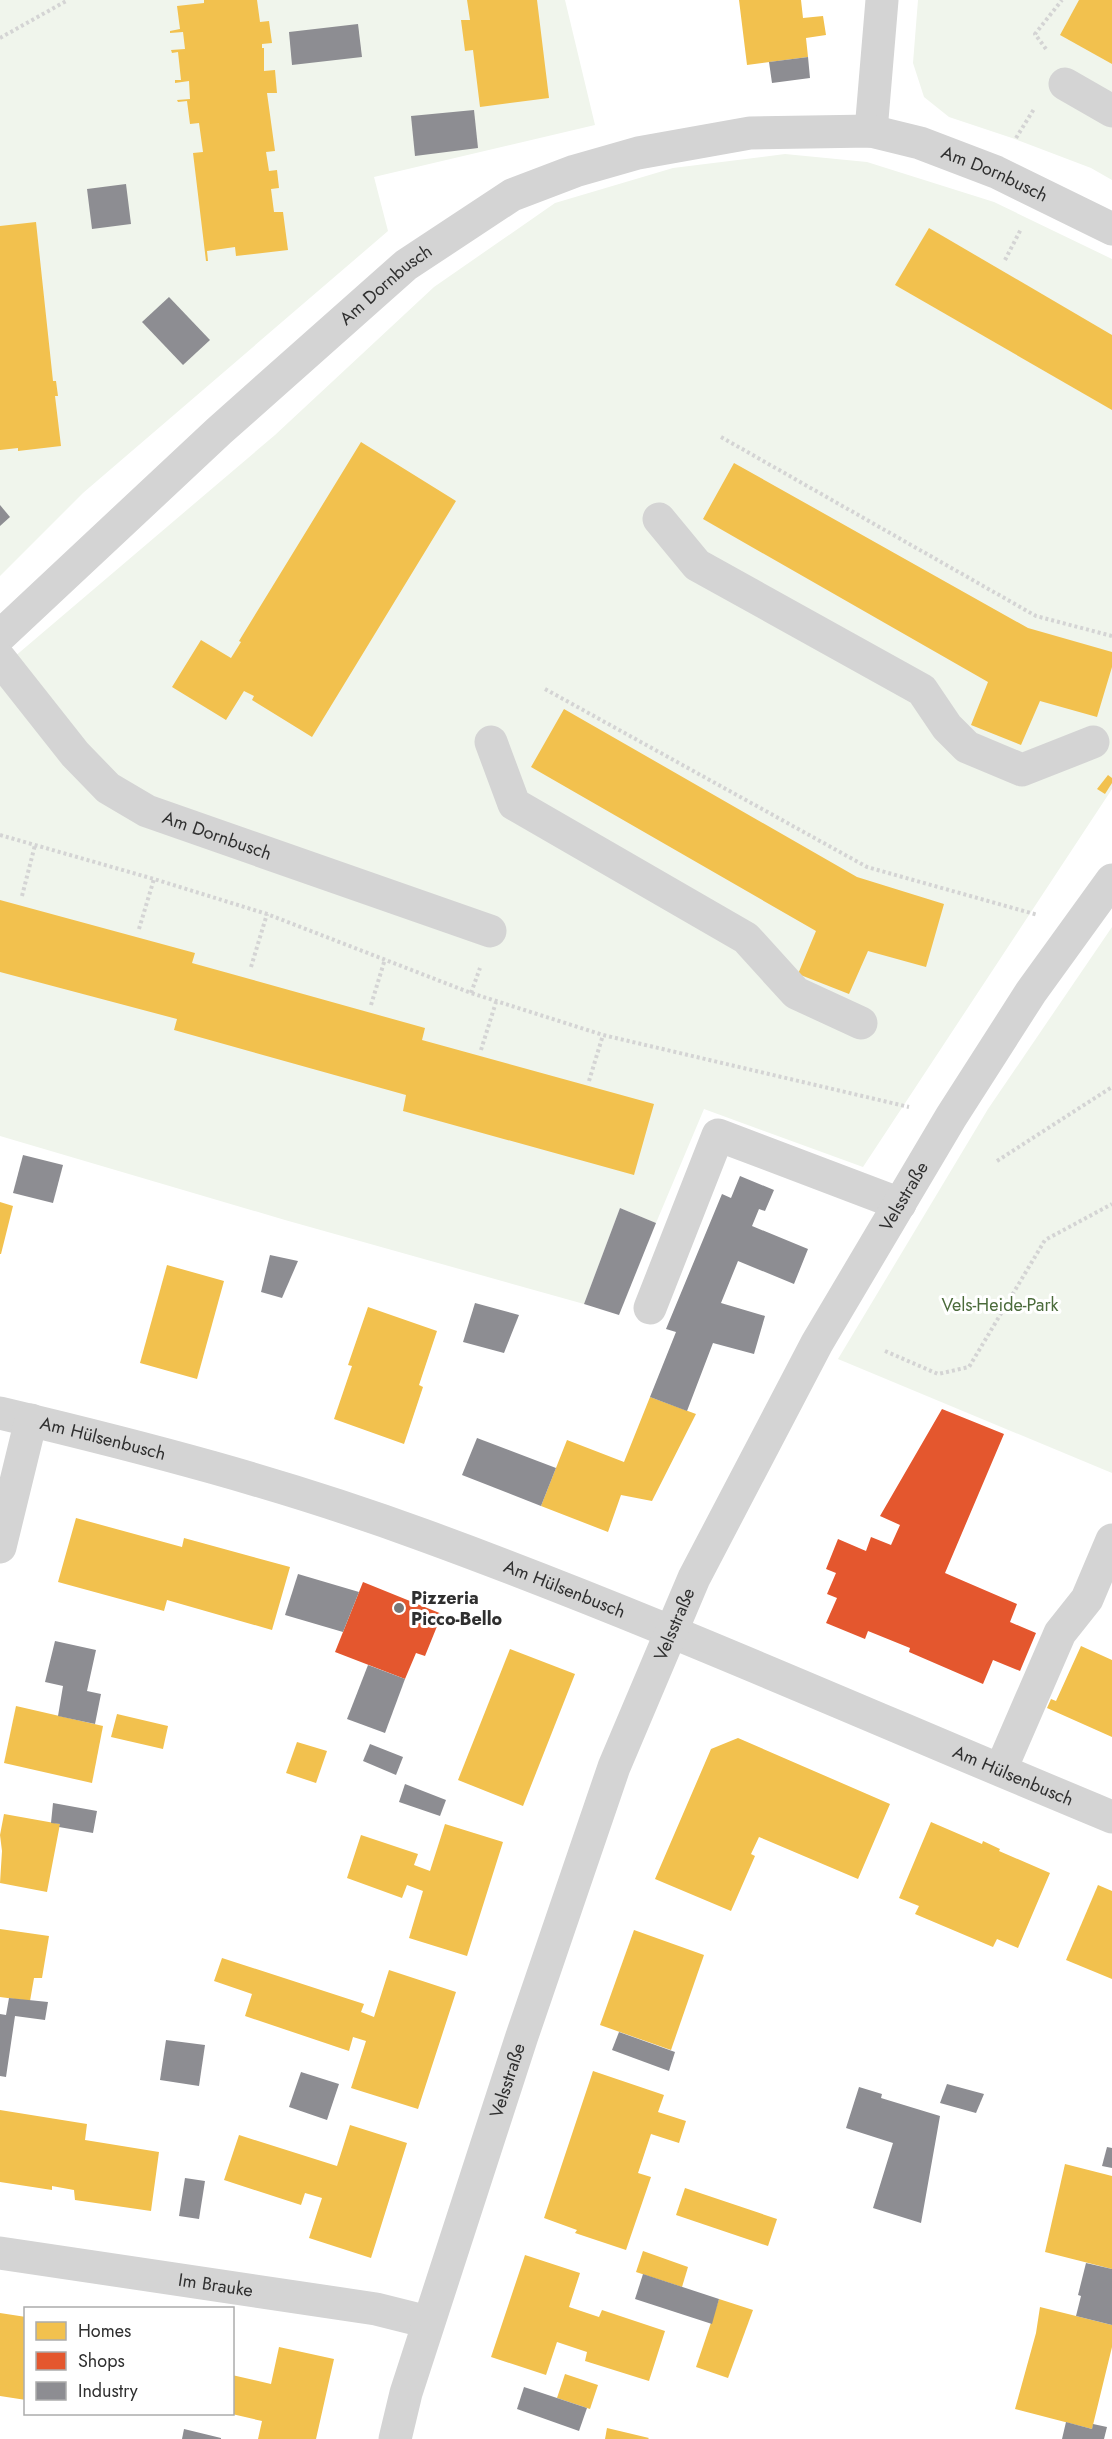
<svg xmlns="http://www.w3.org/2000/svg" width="1112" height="2439" font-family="Jost,sans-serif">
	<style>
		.green { fill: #f0f5ec }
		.homes { fill: #f2c14e }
		.shops { fill: #e4572e }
		.industry { fill: #8d8d92 }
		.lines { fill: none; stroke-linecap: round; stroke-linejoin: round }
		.path { stroke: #d4d4d4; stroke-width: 4; stroke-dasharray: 3 3; stroke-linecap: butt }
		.minor { stroke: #d4d4d4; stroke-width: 33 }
		.poi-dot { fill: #787878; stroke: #fff; stroke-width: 2 }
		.labels { text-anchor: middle; stroke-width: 6; stroke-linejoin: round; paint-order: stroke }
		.street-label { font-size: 18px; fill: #2f2f2f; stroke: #fff }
		.park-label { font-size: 18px; fill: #4b6b3b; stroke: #fff }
		.poi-label { font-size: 18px; font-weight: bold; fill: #2f2f2f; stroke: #fff; text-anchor: start }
	</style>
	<rect width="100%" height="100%" fill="#fff"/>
	<!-- green -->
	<g class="green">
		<polygon points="0,0 565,0 595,125 374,177 388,231 83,493 0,576"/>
		<polygon points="918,0 1112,0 1112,180 1091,168 1015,139 949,117 924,97 913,63"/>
		<polygon points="785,154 867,162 994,202 1112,259 1112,789 863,1167 704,1109 656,1223 620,1208 584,1304 285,1220 0,1136 0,669 275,435 434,287 555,203 673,168"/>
		<polygon points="1112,927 1112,1473 838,1359 988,1109"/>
	</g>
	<!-- homes -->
	<g class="homes">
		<polygon points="204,0 257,0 260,22 269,21 272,43 262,44 262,48 264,48 264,71 275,70 277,93 267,93 275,151 266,152 269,171 277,170 279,188 271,189 274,212 283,212 288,250 236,256 235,247 207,251 208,261 206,261 193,153 203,152 199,123 190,124 187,101 178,102 177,100 190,99 189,81 175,83 175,80 181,80 178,52 172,53 171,50 185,49 183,32 170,33 170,31 180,29 177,6 204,3"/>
		<polygon points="467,0 537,0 549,98 480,107 473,50 465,51 461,20 470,20"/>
		<polygon points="739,0 801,0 803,18 823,16 826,35 806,38 808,57 747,65"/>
		<polygon points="1079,0 1112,0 1112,64 1060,35"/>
		<polygon points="36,222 53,381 56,381 58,396 55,396 61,446 18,451 18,448 0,450 0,226"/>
		<polygon points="929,228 1112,335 1112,410 895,285"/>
		<polygon points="361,442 456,501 312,737 252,700 254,696 244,691 226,720 172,687 201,640 231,658 241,642 239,641"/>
		<polygon points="734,463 1028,628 1112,652 1112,667 1097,717 1040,701 1021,745 971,725 988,682 703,519"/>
		<polygon points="564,709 857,877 944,904 926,967 868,951 849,994 798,974 816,931 531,767"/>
		<polygon points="1108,775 1112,778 1112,783 1105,794 1097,789"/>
		<polygon points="0,900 195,953 192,963 425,1028 422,1040 654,1104 634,1175 403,1111 406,1095 174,1030 177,1019 0,972"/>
		<polygon points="0,1202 13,1206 1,1254 0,1254"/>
		<polygon points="167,1265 224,1281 197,1379 140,1363"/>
		<polygon points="368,1307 437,1331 419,1385 423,1387 404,1444 334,1419 352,1366 348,1365"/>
		<polygon points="650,1397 696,1414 652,1501 621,1495 608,1532 541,1506 567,1440 624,1462"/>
		<polygon points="76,1518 182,1547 184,1538 290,1567 272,1630 167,1600 164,1611 58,1582"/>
		<polygon points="1081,1646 1112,1660 1112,1737 1047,1708 1051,1699 1056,1701"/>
		<polygon points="510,1649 575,1674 523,1806 458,1780"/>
		<polygon points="16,1706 103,1726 92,1783 4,1763"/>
		<polygon points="117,1714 168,1726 163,1749 111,1737"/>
		<polygon points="738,1738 890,1804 858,1879 759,1837 751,1854 755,1856 731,1911 655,1879 711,1749"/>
		<polygon points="297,1742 327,1751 316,1783 286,1773"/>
		<polygon points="4,1814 60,1824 47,1892 0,1883 2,1851 0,1835"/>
		<polygon points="931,1822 982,1844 983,1841 1000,1849 999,1851 1050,1873 1018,1948 997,1939 993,1947 915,1914 919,1906 899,1898"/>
		<polygon points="445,1824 503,1842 467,1956 409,1938 423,1891 407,1885 402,1898 347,1878 361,1835 418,1854 414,1865 430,1871"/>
		<polygon points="1098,1885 1112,1891 1112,1979 1066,1960"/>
		<polygon points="0,1929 49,1936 42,1978 34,1978 30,2001 0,1997"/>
		<polygon points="634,1930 704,1955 671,2050 600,2025"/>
		<polygon points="222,1958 364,2004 361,2012 374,2017 389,1970 456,1992 418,2109 351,2088 366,2041 353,2037 349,2051 245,2016 252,1994 214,1981"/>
		<polygon points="593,2071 664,2095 658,2112 686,2121 679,2143 651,2134 638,2173 651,2177 626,2250 575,2233 577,2230 544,2218"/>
		<polygon points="0,2110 87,2124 85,2140 159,2152 151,2211 75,2200 74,2190 52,2186 52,2190 0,2182"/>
		<polygon points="350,2125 407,2143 371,2258 309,2238 322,2198 305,2193 301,2205 224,2180 239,2135 337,2166"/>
		<polygon points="1065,2164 1112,2176 1112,2269 1045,2252"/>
		<polygon points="685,2188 777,2219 768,2246 676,2215"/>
		<polygon points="643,2251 688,2267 682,2287 636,2272"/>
		<polygon points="525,2255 580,2273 569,2307 599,2317 602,2310 665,2331 649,2381 585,2361 587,2352 557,2342 546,2375 491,2357"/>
		<polygon points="719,2299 753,2310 728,2378 696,2367"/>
		<polygon points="1040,2307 1112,2325 1112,2347 1092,2429 1015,2409 1036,2333"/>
		<polygon points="0,2313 26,2317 26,2400 0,2396"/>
		<polygon points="279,2347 334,2359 316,2439 258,2439 262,2421 232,2414 232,2375 271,2384"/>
		<polygon points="565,2374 598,2385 590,2409 557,2398"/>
		<polygon points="607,2428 649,2438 648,2439 605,2439"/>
	</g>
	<!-- shops -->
	<g class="shops">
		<polygon points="942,1409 1004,1434 945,1573 1017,1604 1010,1622 1036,1633 1020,1671 993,1660 983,1684 909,1652 910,1648 868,1631 865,1639 826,1623 837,1598 827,1594 836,1573 826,1569 838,1539 866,1551 871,1537 891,1545 900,1525 880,1516"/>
		<polygon points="363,1582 442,1614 425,1656 416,1653 405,1679 335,1652"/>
	</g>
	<!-- industry -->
	<g class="industry">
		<polygon points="358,24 362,57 292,65 289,32"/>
		<polygon points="808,57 810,78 772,83 769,62"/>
		<polygon points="474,110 478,148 415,156 411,116"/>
		<polygon points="126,184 131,224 92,229 87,189"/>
		<polygon points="169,297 210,340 183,365 142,322"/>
		<polygon points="0,505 10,517 0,526"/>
		<polygon points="23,1155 63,1165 53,1203 13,1193"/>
		<polygon points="740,1176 774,1190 765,1211 759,1209 752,1226 808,1249 794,1284 738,1261 721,1303 765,1316 754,1354 713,1343 687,1411 650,1397 676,1332 666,1329 722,1194 731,1198"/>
		<polygon points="620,1208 656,1223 619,1315 584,1304"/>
		<polygon points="270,1255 298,1261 282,1298 261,1292"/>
		<polygon points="475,1303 519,1315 504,1353 463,1342"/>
		<polygon points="477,1438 556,1468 541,1506 462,1475"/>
		<polygon points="298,1574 359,1592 343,1632 285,1615"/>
		<polygon points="55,1641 96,1650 87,1691 101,1694 95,1724 58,1716 63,1686 45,1682"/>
		<polygon points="368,1665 405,1679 385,1733 347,1719"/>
		<polygon points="370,1744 403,1757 396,1775 363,1761"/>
		<polygon points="405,1784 446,1800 440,1816 399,1802"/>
		<polygon points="53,1803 97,1811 93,1833 59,1827 60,1824 51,1823"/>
		<polygon points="9,1998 48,2002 45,2020 15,2016 6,2077 0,2076 0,2014 6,2015"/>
		<polygon points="619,2032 675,2052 669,2071 612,2050"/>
		<polygon points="166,2040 205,2045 199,2086 160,2080"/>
		<polygon points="301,2072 339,2084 327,2120 289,2107"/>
		<polygon points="947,2084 984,2094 976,2113 940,2103"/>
		<polygon points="859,2087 882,2094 881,2098 940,2116 921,2223 873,2208 893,2143 846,2128"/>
		<polygon points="1107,2147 1112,2148 1112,2168 1102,2166"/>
		<polygon points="185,2178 205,2181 199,2219 179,2216"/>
		<polygon points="1086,2263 1112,2269 1112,2325 1076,2316 1081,2296 1078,2295"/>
		<polygon points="643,2274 719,2299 712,2324 635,2299"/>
		<polygon points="524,2387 587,2408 579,2431 517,2409"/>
		<polygon points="1066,2422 1092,2429 1093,2424 1107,2427 1104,2439 1062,2439"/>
		<polygon points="184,2429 221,2438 221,2439 182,2439"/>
	</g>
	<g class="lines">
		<!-- path -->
		<g class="path">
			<polyline points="0,38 68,0"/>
			<polyline points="1046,49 1035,34 1062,0"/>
			<polyline points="1016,138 1034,109"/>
			<polyline points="1005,260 1021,229"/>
			<polyline points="721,437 1036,616 1112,636"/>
			<polyline points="545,689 867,867 1038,915"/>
			<polyline points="0,835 154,879 267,914 471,993 603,1035 909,1107"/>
			<polyline points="22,896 35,845"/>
			<polyline points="139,929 154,879"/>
			<polyline points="251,967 267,914"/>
			<polyline points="471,993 480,968"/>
			<polyline points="371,1005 385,959"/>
			<polyline points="481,1050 496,1002"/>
			<polyline points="589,1081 603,1035"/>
			<polyline points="997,1161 1112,1087"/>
			<polyline points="885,1351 938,1374 969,1367 1045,1240 1112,1204"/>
		</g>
		<!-- minor -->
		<g class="minor">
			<polyline points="1065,84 1112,111"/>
			<polyline points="871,131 882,0"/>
			<polyline points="659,519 697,565 922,690 947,727 967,747 1022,770 1093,742"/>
			<path id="s1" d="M0,636l219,-205 187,-166 106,-70 63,-24 63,-18 112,-20 121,-2 49,12 76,29 116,57"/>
			<path id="s2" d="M0,659l75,95 33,34 39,23 343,120"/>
			<polyline points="491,742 514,804 746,938 796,993 861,1023"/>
			<polyline points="650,1308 718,1135 900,1204"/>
			<path id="s3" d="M0,1413c143,34 285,71 423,122 233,85 459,187 689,282"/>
			<polyline points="0,1547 31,1420"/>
			<polyline points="1001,1769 1060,1633 1087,1599 1112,1540"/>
			<path id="s4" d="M0,2253l376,56 52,13"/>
			<path id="s5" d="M395,2439l11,-46 116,-357 92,-269 80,-189 123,-235 134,-226 80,-125 81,-112"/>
		</g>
	</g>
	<!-- markers -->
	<circle class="poi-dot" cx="399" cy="1608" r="6"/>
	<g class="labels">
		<!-- street labels -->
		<g class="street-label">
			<text dy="6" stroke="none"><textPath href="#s1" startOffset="1176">Am Dornbusch</textPath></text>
			<text dy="6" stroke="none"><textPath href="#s1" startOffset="522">Am Dornbusch</textPath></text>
			<text dy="6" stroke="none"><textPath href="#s2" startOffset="288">Am Dornbusch</textPath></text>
			<text dy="6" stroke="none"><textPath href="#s5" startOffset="1348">Velsstraße</textPath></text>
			<text dy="6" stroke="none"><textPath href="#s3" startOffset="106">Am Hülsenbusch</textPath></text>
			<text dy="6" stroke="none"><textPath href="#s3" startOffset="592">Am Hülsenbusch</textPath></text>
			<text dy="6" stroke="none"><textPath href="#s5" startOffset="862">Velsstraße</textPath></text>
			<text dy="6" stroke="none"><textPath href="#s3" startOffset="1078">Am Hülsenbusch</textPath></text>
			<text dy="6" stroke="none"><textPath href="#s5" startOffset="376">Velsstraße</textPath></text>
			<text dy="6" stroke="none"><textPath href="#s4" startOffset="218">Im Brauke</textPath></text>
		</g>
		<!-- park labels -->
		<g class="park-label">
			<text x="1000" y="1311">Vels-Heide-Park</text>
		</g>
		<!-- poi labels -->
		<g class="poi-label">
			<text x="411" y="1604">Pizzeria<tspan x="411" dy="21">Picco-Bello</tspan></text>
		</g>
	</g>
	<!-- legend -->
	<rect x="24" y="2307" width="210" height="108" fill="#ffffff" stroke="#acacac" stroke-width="1.5"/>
	<rect x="36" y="2322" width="30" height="18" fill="#f2c14e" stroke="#acacac" stroke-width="1.5"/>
	<text x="78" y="2337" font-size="18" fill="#2f2f2f">Homes</text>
	<rect x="36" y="2352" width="30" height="18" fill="#e4572e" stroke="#acacac" stroke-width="1.5"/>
	<text x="78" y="2367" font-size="18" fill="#2f2f2f">Shops</text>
	<rect x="36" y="2382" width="30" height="18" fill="#8d8d92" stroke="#acacac" stroke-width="1.5"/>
	<text x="78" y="2397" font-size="18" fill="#2f2f2f">Industry</text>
</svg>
